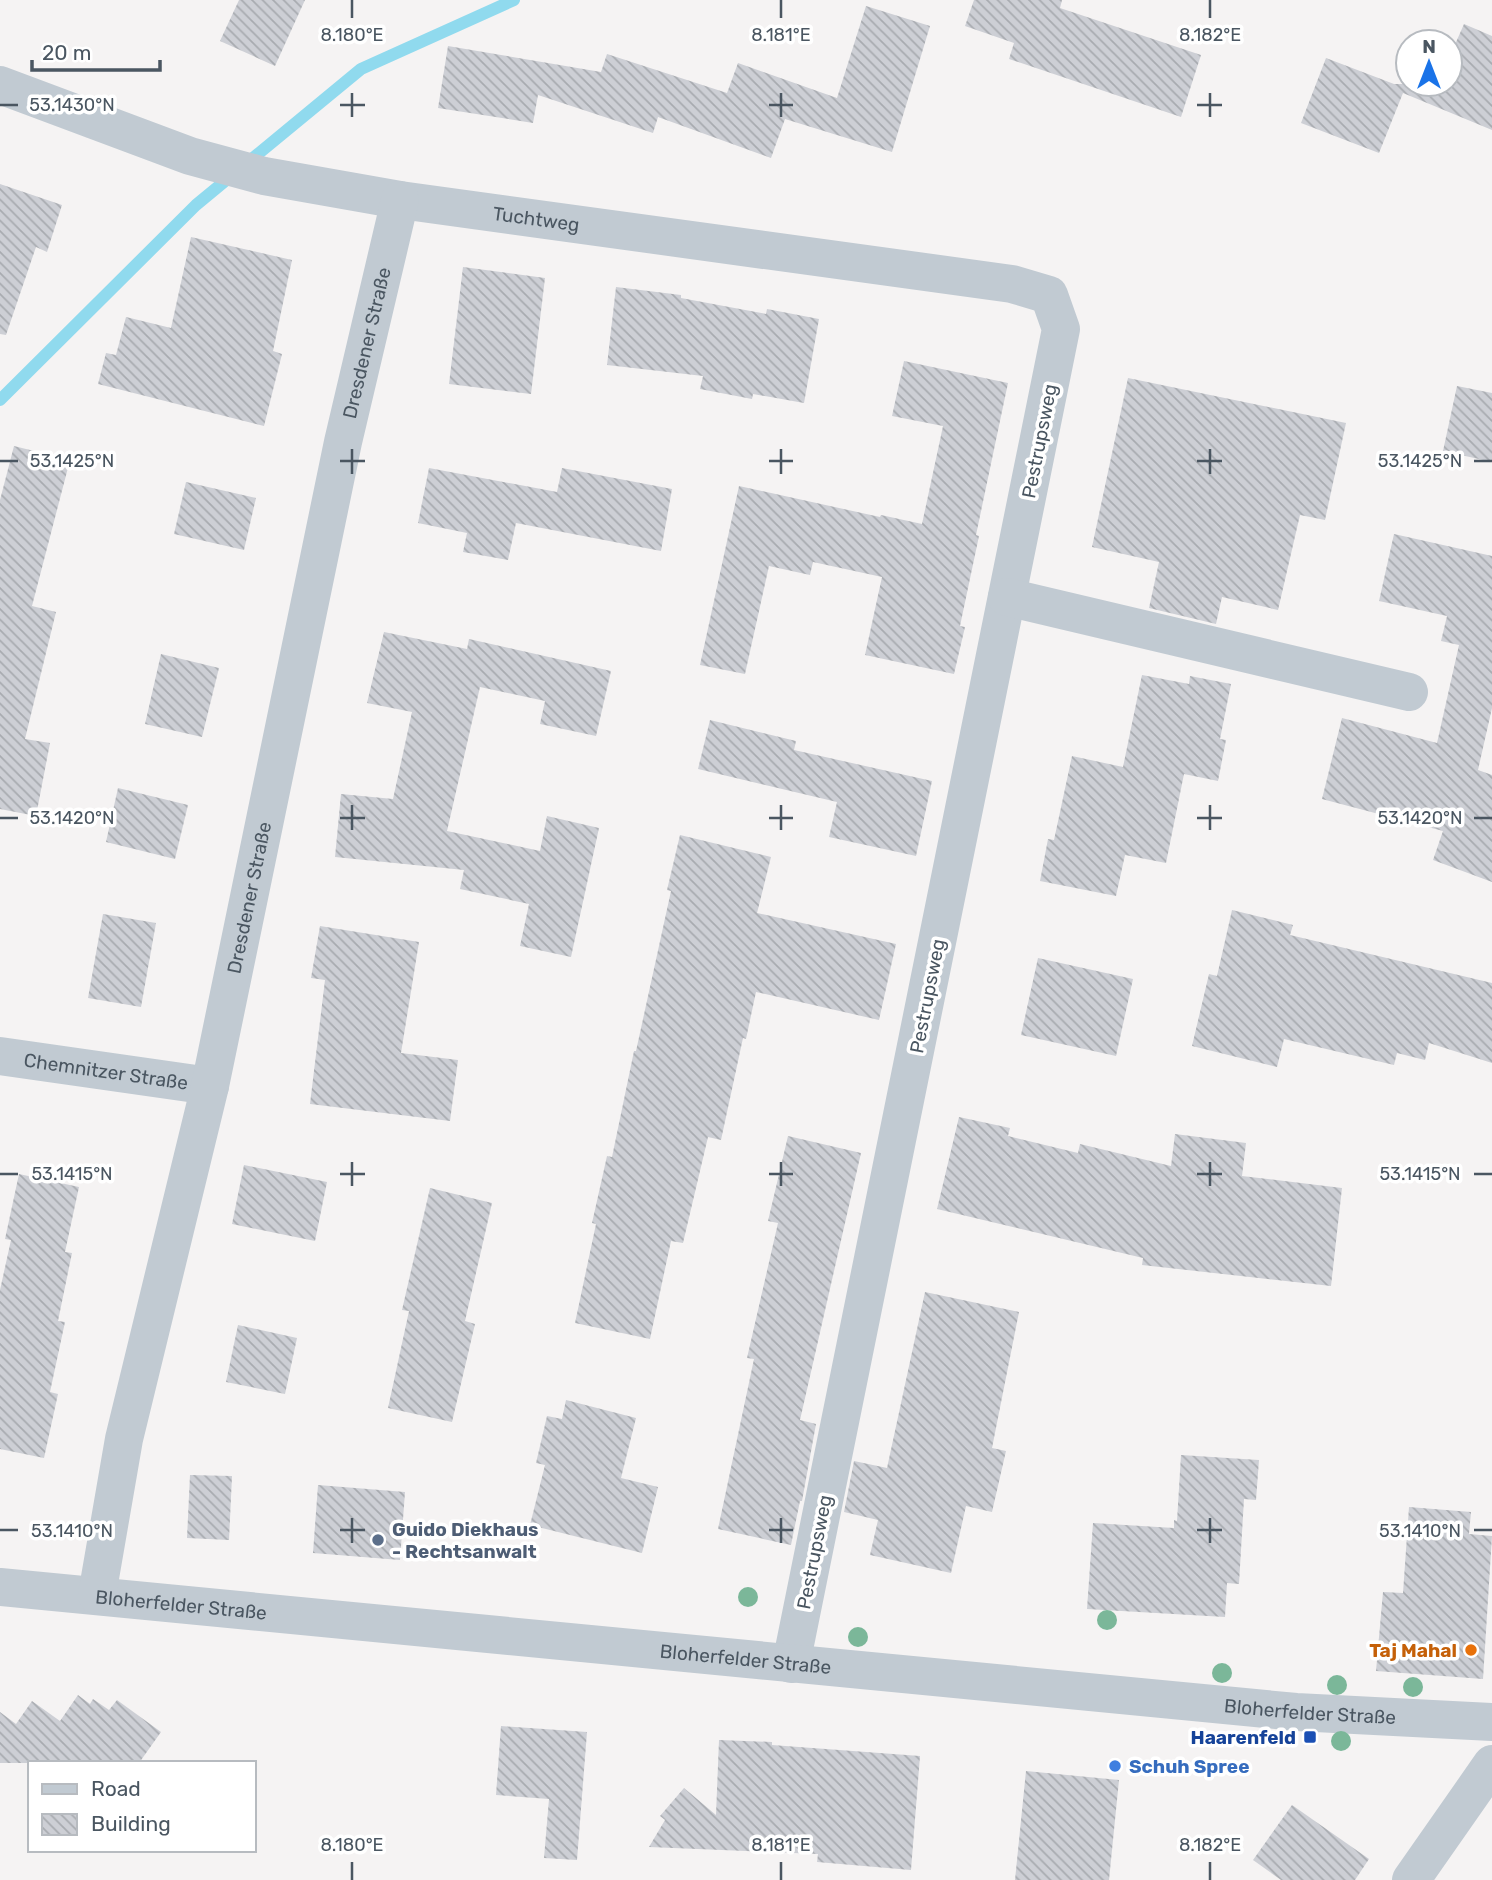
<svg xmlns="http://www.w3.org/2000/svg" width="1492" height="1880" font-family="Rubik,sans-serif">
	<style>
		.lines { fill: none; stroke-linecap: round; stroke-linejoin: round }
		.stream { stroke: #90daee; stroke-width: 12 }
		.building { fill: url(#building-back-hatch) }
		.minor { stroke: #c1cad2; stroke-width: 38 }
		.tree { fill: #7bb799 }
		.ticks { fill: none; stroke: #4a5661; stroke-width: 2.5 }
		.service-dot { fill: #5c6f8a; stroke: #fff; stroke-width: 2.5 }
		.food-dot { fill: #e8710a; stroke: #fff; stroke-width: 2.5 }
		.transit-dot { fill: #1a4fb4; stroke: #fff; stroke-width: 2.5 }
		.shop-dot { fill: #3f7fe0; stroke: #fff; stroke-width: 2.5 }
		.labels { text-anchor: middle; stroke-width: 7; stroke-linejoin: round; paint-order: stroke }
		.street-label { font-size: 19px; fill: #4a5661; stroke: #fff }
		.service-label { font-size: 19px; font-weight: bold; fill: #4e5e75; stroke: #fff; text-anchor: start }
		.food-label { font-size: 19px; font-weight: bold; fill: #c56008; stroke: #fff; text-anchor: end }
		.transit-label { font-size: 19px; font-weight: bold; fill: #164399; stroke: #fff; text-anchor: end }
		.shop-label { font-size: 19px; font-weight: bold; fill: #366cbe; stroke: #fff; text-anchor: start }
		.ticks-label { font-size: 18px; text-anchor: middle; fill: #4a5661; stroke: #fff; stroke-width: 7; stroke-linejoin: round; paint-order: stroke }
	</style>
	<defs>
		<pattern id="building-back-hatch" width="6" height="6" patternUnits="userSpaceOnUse" patternTransform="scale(1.75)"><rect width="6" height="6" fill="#cdcfd5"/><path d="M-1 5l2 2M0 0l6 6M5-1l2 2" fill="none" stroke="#a8abb0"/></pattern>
	</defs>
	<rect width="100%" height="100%" fill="#f5f3f3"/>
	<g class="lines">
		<!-- stream -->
		<polyline class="stream" points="0,400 196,205 361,69 514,0"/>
	</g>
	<!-- building -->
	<g class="building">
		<polygon points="239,0 305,0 275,66 220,41"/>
		<polygon points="974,0 1062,0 1060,8 1201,55 1181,117 1009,59 1014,43 965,26"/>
		<polygon points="866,6 930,26 892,152 785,119 771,158 658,117 653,133 538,95 533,123 438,108 448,46 601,72 607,54 727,93 738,63 837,98"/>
		<polygon points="1464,24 1492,36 1492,130 1403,93 1379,153 1301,123 1326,58 1394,84 1450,84 1450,56"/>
		<polygon points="0,184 62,205 47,252 36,247 6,335 0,334"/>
		<polygon points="191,237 292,260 273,351 282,354 264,426 98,384 106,353 116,355 126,317 171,328"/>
		<polygon points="463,267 545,278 531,394 449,384"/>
		<polygon points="616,287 681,295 681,298 766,314 767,309 819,319 804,403 753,394 752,399 700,389 703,376 607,365"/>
		<polygon points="904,361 1008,383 976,535 979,536 960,626 965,627 954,674 865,655 882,577 813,562 810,575 769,566 745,674 700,665 739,486 880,517 881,515 922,524 943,426 892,416"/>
		<polygon points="1128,378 1346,423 1325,520 1300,515 1278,610 1222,597 1216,624 1149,608 1159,562 1092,547"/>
		<polygon points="1457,386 1492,393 1492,462 1443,451"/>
		<polygon points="14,446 70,460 32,606 56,612 25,739 50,743 36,816 0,809 0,500"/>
		<polygon points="429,468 557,492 562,468 672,489 661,551 516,523 508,560 463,552 467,533 418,523"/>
		<polygon points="186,482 256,498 244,550 174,534"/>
		<polygon points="1394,534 1492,556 1492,708 1478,770 1492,775 1492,882 1433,860 1443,831 1322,799 1342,718 1437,743 1459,645 1441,641 1447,616 1379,601"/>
		<polygon points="384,632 467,649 469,639 611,671 596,736 540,724 545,701 480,687 447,831 540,851 547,816 599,828 571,957 520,946 529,904 460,889 464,870 335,857 341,794 393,799 412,712 367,703"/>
		<polygon points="161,654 219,668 202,737 145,724"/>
		<polygon points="1142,675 1189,684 1190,676 1231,684 1220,739 1226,740 1218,781 1184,774 1166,863 1125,855 1116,896 1040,881 1048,839 1054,840 1072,756 1123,767"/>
		<polygon points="710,720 796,741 794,750 932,781 916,856 829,837 837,802 698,769"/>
		<polygon points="118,788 188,805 175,859 106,842"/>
		<polygon points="680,835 771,857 757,913 896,944 879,1020 756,992 746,1039 743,1038 721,1140 708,1137 683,1243 671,1241 650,1339 575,1323 596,1224 592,1223 607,1156 612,1157 634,1051 636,1051 671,891 667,890"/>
		<polygon points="1232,910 1293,925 1290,935 1492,983 1492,1063 1429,1043 1425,1060 1397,1053 1394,1065 1284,1039 1277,1067 1192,1046 1209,974 1217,976"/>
		<polygon points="103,914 156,923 141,1007 88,998"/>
		<polygon points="320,926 419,942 401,1053 458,1060 450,1121 310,1104 325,980 311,978"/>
		<polygon points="1038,958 1133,979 1116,1056 1021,1035"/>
		<polygon points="959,1117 1010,1128 1008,1136 1078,1153 1080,1144 1171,1166 1175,1134 1246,1143 1242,1176 1342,1188 1331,1286 1142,1265 1143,1258 937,1209"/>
		<polygon points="788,1136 861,1153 800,1420 816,1424 802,1501 800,1501 791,1545 718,1529 754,1359 747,1358 778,1223 768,1221"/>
		<polygon points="244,1165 327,1182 315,1241 232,1224"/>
		<polygon points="19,1174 79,1187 65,1252 72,1253 58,1321 65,1322 50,1392 58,1394 44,1458 0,1449 0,1290 11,1240 5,1239"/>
		<polygon points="430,1188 492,1203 465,1321 475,1324 452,1422 388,1408 409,1311 402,1310"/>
		<polygon points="925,1292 1019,1312 992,1448 1006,1451 992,1512 966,1506 951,1573 870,1555 878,1520 844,1512 854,1461 887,1468"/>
		<polygon points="238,1325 297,1338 285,1394 226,1382"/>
		<polygon points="566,1400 636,1418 621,1478 658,1487 642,1553 530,1525 545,1465 536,1463 547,1416 562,1419"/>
		<polygon points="1181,1455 1259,1460 1256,1500 1244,1499 1239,1584 1227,1583 1225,1617 1087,1609 1093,1523 1174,1528 1174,1520 1177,1521"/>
		<polygon points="190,1475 232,1476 229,1540 187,1538"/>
		<polygon points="318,1485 405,1492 400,1560 313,1553"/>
		<polygon points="1409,1507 1471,1512 1469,1534 1492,1536 1483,1679 1376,1671 1383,1592 1403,1593"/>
		<polygon points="78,1695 90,1704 93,1699 109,1710 117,1700 161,1732 139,1763 0,1763 0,1712 16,1724 32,1701 60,1721"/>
		<polygon points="501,1726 587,1732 577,1860 544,1858 549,1799 496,1795"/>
		<polygon points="719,1740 772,1742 772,1745 920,1756 911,1870 817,1862 818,1854 649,1847 665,1820 660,1816 684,1788 716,1815"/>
		<polygon points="1026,1771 1119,1780 1109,1880 1015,1880"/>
		<polygon points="1292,1805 1369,1859 1355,1880 1281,1880 1253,1860"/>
	</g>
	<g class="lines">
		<!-- minor -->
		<g class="minor">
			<path id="s1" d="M0,85l190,71 74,20 136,24 612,84 37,11 12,34 -270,1335"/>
			<polyline points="1007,597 1409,692"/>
			<path id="s2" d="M0,1056l210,30"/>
			<path id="s3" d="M0,1587l1296,125 196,10"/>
			<path id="s4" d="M97,1595l27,-156 86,-353 133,-644 57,-242"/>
			<polyline points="1411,1880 1492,1764"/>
		</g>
	</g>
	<!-- trees -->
	<g class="tree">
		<circle cx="748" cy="1597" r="10"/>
		<circle cx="1107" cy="1620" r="10"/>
		<circle cx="858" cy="1637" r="10"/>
		<circle cx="1222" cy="1673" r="10"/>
		<circle cx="1337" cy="1685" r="10"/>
		<circle cx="1413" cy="1687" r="10"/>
		<circle cx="1341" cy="1741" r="10"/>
	</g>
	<!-- ticks -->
	<path class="ticks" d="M352,0v18M781,0v18M1210,0v18M352,93v24M781,93v24M1210,93v24M0,105h18M340,105h25M769,105h24M1197,105h25M352,449v25M781,449v25M1210,449v25M0,461h18M340,461h25M769,461h24M1197,461h25M1474,461h18M352,805v25M781,805v25M1210,805v25M0,818h18M340,818h25M769,818h24M1197,818h25M1474,818h18M352,1162v24M781,1162v24M1210,1162v24M0,1174h18M340,1174h25M769,1174h24M1197,1174h25M1474,1174h18M352,1518v25M781,1518v25M1210,1518v25M0,1530h18M340,1530h25M769,1530h24M1197,1530h25M1474,1530h18M352,1862v18M781,1862v18M1210,1862v18"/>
	<!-- markers -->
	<circle class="service-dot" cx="378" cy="1540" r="7"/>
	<circle class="food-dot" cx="1471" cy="1650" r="7"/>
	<rect class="transit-dot" x="1303" y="1730" width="14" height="14" rx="3.5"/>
	<circle class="shop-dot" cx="1115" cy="1766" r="7"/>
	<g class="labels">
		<!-- street labels -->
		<g class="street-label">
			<text dy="7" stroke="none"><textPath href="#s1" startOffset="555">Tuchtweg</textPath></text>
			<text dy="7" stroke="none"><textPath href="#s4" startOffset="1281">Dresdener Straße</textPath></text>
			<text transform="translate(1039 441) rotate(-79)" y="7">Pestrupsweg</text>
			<text dy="7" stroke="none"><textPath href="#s4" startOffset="714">Dresdener Straße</textPath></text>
			<text transform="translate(927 996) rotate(-79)" y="7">Pestrupsweg</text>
			<text dy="7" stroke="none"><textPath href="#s2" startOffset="107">Chemnitzer Straße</textPath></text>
			<text transform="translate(814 1552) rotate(-79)" y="7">Pestrupsweg</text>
			<text dy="7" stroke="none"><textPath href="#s3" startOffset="182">Bloherfelder Straße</textPath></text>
			<text dy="7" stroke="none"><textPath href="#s3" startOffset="749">Bloherfelder Straße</textPath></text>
			<text dy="7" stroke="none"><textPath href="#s3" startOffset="1316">Bloherfelder Straße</textPath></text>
		</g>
		<!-- service labels -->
		<g class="service-label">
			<text x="392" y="1536">Guido Diekhaus<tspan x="392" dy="22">- Rechtsanwalt</tspan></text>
		</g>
		<!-- food labels -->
		<g class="food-label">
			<text x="1457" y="1657">Taj Mahal</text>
		</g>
		<!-- transit labels -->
		<g class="transit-label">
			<text x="1296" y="1744">Haarenfeld</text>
		</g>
		<!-- shop labels -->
		<g class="shop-label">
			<text x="1129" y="1773">Schuh Spree</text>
		</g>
	</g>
	<g class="ticks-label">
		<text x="352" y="41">8.180°E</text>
		<text x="781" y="41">8.181°E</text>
		<text x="1210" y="41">8.182°E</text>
		<text x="72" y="111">53.1430°N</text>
		<text x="72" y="467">53.1425°N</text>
		<text x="1420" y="467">53.1425°N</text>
		<text x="72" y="824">53.1420°N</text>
		<text x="1420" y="824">53.1420°N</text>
		<text x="72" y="1180">53.1415°N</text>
		<text x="1420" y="1180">53.1415°N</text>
		<text x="72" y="1537">53.1410°N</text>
		<text x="1420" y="1537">53.1410°N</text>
		<text x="352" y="1851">8.180°E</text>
		<text x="781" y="1851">8.181°E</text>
		<text x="1210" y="1851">8.182°E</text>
	</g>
	<!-- legend -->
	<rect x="28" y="1761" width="228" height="91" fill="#ffffff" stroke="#b7bbc0" stroke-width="2"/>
	<rect x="42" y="1784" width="35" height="10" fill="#c1cad2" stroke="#b7bbc0" stroke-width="2"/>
	<text x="91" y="1796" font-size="21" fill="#4a5661">Road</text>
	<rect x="42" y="1814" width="35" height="21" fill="url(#building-back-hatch)" stroke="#b7bbc0" stroke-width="2"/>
	<text x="91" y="1831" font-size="21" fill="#4a5661">Building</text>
	<!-- north arrow -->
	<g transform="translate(1429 63)"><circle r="33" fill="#ffffff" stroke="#b7bbc0" stroke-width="2"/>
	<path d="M0-5L12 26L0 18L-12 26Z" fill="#1a73e8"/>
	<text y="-10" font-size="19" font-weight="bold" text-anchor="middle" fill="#4a5661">N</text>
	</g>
	<!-- scale -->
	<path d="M32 60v10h128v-10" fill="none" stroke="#4a5661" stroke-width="3.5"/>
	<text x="42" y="60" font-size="21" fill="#4a5661" stroke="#ffffff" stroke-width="5" paint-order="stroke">20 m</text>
</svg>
